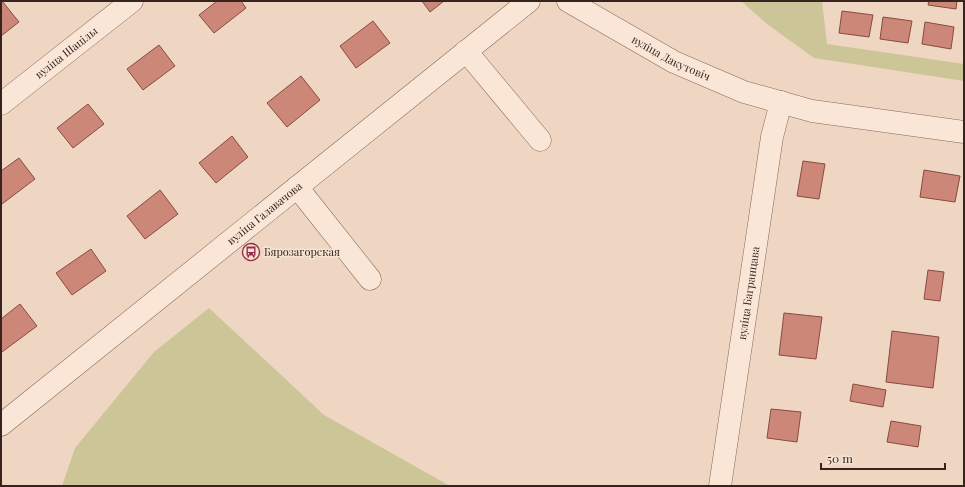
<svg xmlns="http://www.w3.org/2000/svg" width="965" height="487" font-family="'Playfair Display',serif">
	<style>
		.green { fill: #ccc597 }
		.building { fill: #cc8779; stroke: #874b40 }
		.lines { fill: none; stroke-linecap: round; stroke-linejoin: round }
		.minor-casing { stroke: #88675a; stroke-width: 23 }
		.minor { stroke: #f9e6d6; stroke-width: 22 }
		.labels { text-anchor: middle; stroke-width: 3; stroke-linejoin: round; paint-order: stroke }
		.street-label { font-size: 11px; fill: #38241e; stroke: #f5e3d3 }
		.poi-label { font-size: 11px; fill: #38241e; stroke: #f5e3d3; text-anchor: start }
	</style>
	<rect width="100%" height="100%" fill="#eed6c3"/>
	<!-- green -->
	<g class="green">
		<polygon points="741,1 822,1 827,44 964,64 964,81 814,58 767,24"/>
		<polygon points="209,308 324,415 450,486 62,486 75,448 154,352"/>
	</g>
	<!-- building -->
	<g class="building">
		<polygon points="1,1 2,1 19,22 1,36"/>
		<polygon points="217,1 241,1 246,8 214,33 199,15"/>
		<polygon points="422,1 444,1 430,12"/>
		<polygon points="929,1 957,1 956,9 928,5"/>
		<polygon points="842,11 873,15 869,37 839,33"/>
		<polygon points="883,17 912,21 908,43 880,39"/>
		<polygon points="373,21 390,43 356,68 340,46"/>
		<polygon points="925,22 954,27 951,49 922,44"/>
		<polygon points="159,45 175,66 143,90 127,69"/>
		<polygon points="301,76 320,100 287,127 267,103"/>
		<polygon points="88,104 104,124 73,148 57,128"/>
		<polygon points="232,136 248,157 216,183 199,163"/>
		<polygon points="19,158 35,179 2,204 1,203 1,171"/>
		<polygon points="803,161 825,164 819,199 797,196"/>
		<polygon points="924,170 960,176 955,202 920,197"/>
		<polygon points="160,190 178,214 145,239 127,216"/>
		<polygon points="91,249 106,271 72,295 56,273"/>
		<polygon points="928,270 944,272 940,301 924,299"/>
		<polygon points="20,304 37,326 2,352 1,351 1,319"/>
		<polygon points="784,313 822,317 816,359 779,355"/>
		<polygon points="892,331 939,337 933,388 886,382"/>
		<polygon points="853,384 886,390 883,407 850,401"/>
		<polygon points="771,409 801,412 797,442 767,438"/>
		<polygon points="891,421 921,426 918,447 887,442"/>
	</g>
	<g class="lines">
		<!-- minor casing -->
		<g class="minor-casing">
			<g id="minor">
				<path id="s1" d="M568,1l106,61 70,30 68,19 152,21"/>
				<polyline points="466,51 540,140"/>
				<path id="s2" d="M1,104l131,-103"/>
				<polyline points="297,187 370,279"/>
				<path id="s3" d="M1,425l528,-424"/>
				<path id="s4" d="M720,486l52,-349 9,-35"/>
			</g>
		</g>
		<!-- minor -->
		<use href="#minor" class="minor"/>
	</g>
	<!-- icons -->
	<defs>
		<g id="bus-ring" transform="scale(0.9)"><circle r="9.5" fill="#f5e3d3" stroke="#962a46" stroke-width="1.5"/><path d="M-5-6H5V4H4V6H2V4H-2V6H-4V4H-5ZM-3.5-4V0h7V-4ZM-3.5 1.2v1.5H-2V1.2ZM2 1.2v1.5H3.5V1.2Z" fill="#962a46"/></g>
	</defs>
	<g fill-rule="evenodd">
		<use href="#bus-ring" x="251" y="252"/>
	</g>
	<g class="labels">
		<!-- street labels -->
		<g class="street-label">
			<text dy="4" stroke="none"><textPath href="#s2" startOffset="83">вуліца Шацілы</textPath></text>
			<text dy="4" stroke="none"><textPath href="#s1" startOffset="118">вуліца Дакутовіч</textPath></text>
			<text dy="4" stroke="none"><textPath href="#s3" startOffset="338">вуліца Галавачова</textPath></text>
			<text dy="4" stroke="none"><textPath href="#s4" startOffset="195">вуліца Багранцава</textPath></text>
		</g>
		<!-- poi labels -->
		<g class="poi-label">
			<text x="264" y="256">Бярозагорская</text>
		</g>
	</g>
	<!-- border -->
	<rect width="965" height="487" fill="none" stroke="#38241e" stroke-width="4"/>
	<!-- scale -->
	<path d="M821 463v6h124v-6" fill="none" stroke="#38241e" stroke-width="2"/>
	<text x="827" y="463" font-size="12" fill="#38241e" stroke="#f5e3d3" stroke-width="3" paint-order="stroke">50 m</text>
</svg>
